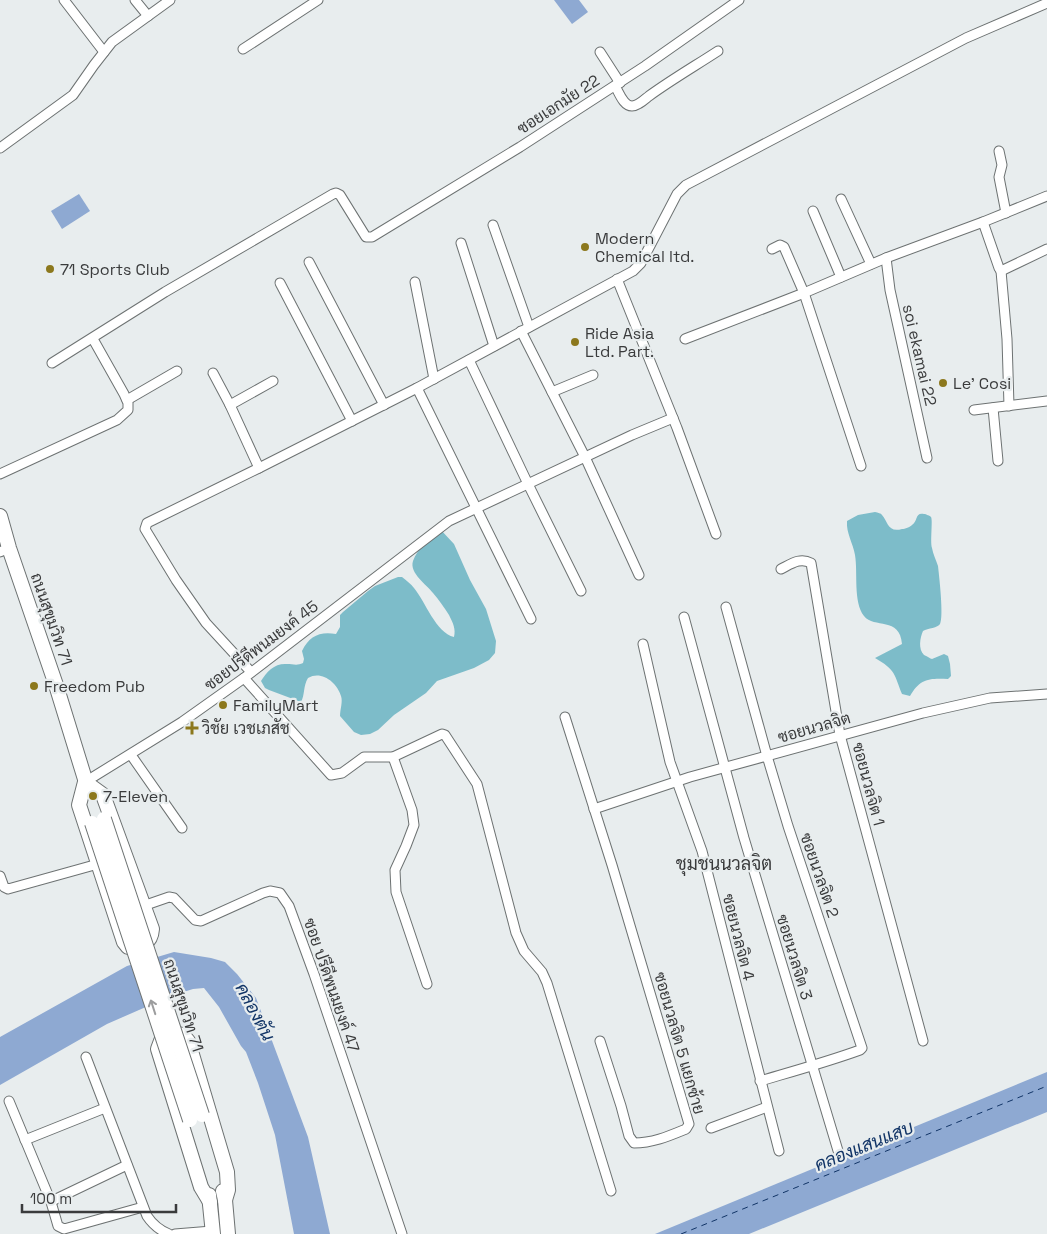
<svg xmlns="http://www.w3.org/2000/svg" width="1047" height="1234" font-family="'Space Grotesk',Sarabun,sans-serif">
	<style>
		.forest { fill: #7dbcc9 }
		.water { fill: #8ea9d2 }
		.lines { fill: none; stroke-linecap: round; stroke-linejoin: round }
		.ferry { stroke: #113466; stroke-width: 1; stroke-dasharray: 6 5; stroke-linecap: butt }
		.minor-casing { stroke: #6d7272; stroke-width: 11 }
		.primary-casing { stroke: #6d7272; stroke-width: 16 }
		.minor { stroke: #fff; stroke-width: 9 }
		.primary { stroke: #fff; stroke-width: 14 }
		.primary-bridge-casing { stroke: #6d7272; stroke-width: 16; stroke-linecap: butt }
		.primary-bridge { stroke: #fff; stroke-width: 14 }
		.oneway { stroke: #9c9d9e }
		.poi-dot { fill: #8c781d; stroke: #e8edee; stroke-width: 2 }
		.labels { text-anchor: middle; stroke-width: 4.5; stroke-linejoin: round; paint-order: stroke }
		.street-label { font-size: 16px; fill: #3a3b3c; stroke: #e8edee }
		.poi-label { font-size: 16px; fill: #3a3b3c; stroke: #e8edee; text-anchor: start }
		.neighbourhood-label { font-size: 18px; fill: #3a3b3c; stroke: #e8edee }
		.water-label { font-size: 18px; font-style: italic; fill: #113466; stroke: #e8edee }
	</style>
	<rect width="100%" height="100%" fill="#e8edee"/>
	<!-- forest -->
	<g class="forest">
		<path d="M875,512c3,1 6,1 7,3 6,7 6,18 20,14 3,0 8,-2 10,-4 6,-4 3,-13 12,-11 2,0 6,2 7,3 2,3 -1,24 1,31 1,6 4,12 6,18 1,9 6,51 2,58 -2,4 -12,4 -17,7 -3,7 -5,18 1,24 1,0 7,4 8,4l12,-5 4,2 2,8 1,12 -3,3c-20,-1 -28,0 -38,17l-8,-2c-8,-20 -6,-24 -27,-36l27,-14c-2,-28 -28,-15 -38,-28 -11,-14 -6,-43 -9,-61 -2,-12 -9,-22 -8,-34l11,-6z"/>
		<path d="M440,529l14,15 16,36 16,29 10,32 -1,12 -6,7 -15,8 -37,13 -11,12 -32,22 -16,15 -8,4 -9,1 -7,-3 -14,-16c0,-7 3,-14 1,-20 -4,-14 -20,-26 -33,-18 -5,8 -3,17 -7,24l-32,-12 -4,-2 -4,-7c6,-10 14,-18 26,-17 6,0 10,2 16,-1l1,-4 -2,-8c7,-15 18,-20 34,-17l4,-7v-12l3,-3 25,-21 7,-5 23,-9h4c4,3 9,7 12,11 11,13 22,45 40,49 2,-8 -1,-14 -5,-22 -5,-8 -10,-15 -16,-22 -6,-8 -24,-20 -20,-32 4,-12 18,-24 27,-32z"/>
	</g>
	<!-- water -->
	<g class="water">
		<polygon points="554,0 579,0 588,12 572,24"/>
		<polygon points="79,194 90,211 62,229 51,211"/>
		<polygon points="174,952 211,958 225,962 237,974 256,998 308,1137 330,1234 294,1234 275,1135 258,1083 246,1052 241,1046 219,1007 204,988 193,989 171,996 107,1024 0,1085 0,1037 127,966"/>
		<polygon points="1047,1072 1047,1112 749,1234 655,1234"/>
	</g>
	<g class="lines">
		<!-- ferry -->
		<polyline class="ferry" points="681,1234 1047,1086"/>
		<!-- minor casing -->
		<g class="minor-casing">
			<g id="minor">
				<polyline points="64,0 104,52"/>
				<polyline points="135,0 148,16"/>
				<polyline points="243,49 318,0"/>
				<polyline points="600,52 620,83"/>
				<path d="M615,86c4,6 8,20 17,20 6,0 12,-6 17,-10 22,-16 46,-30 69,-45"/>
				<polyline points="0,148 73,95 94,65 112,42 170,0"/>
				<polyline points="999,151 1002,165 999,177 1006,213"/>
				<polyline points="841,199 871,264"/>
				<polyline points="813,211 841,277"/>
				<polyline points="983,222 999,268 1001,271 1047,249"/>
				<polyline points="493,225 529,327"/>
				<polyline points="461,243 494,346"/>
				<polyline points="772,249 780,245 784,247 804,293 861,466"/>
				<polyline points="886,258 890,290 927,458"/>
				<polyline points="309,262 384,405"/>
				<polyline points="1001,271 1007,339 1009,406"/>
				<polyline points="617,279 677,428 716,534"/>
				<polyline points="415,282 434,379"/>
				<polyline points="280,283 352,421"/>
				<polyline points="521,331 585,457 639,575"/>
				<polyline points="685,339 804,293 886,258 983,222 1047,196"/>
				<polyline points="469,360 528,484 581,591"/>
				<polyline points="52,363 165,292 333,194 336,193 340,195 366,237 372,237 520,147 645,66 739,0"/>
				<polyline points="213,373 230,405"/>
				<polyline points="417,388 531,619"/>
				<polyline points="552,392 593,375"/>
				<polyline points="127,400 177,371"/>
				<polyline points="993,408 998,461"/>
				<polyline points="974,410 1047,401"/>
				<polyline points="259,468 230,405 273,381"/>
				<polyline points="0,474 117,420 128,410 128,403 124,394 93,339"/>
				<polyline points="0,552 9,548"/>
				<path d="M781,569c10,-5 19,-12 30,-6l29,172 83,306"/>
				<path d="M726,607l41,149 21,70 74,222 -2,2c-33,12 -66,21 -100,31"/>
				<polyline points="684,617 744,838 839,1154"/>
				<polyline points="643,644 670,762 702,851 779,1151"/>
				<polyline points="251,672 206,623 176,580 145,529 147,523 259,468 417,388 633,271 641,263 677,194 686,185 966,38 1047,3"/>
				<polyline points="244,678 331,775 342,773 364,757 393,757 442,734 445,735 477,784 516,933 524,951 542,972 547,983 611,1191"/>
				<path d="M565,717l47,148 77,259 -3,5c-17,7 -33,14 -52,14l-5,-7 -8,-30 -21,-65"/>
				<polyline points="131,755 182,828"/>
				<polyline points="393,757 412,810 414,825 406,846 395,870 396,892 427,984"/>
				<polyline points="85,782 182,722 244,678 449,521 632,435 673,418"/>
				<polyline points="594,809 690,777 923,713 990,698 1047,694"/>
				<polyline points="0,876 4,887 8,889 98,864"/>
				<polyline points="143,906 169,897 174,898 195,920 201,921 263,893 270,891 280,893 289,906 314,974 402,1234"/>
				<path d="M86,1057l61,159c6,9 12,14 22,18"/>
				<polyline points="9,1101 51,1202 56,1199 127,1165"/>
				<polyline points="711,1128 767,1107"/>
				<polyline points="25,1140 105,1108"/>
				<polyline points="51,1202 58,1226 64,1229 143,1207"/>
				<polyline points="175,1234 212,1231"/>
			</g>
		</g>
		<!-- primary casing -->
		<g class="primary-casing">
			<g id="primary">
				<polyline points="0,516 9,548 56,685 88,789"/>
				<path d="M85,782l18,13 49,134c-1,15 -10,17 -24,18l-4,-5 -45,-137z"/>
				<polyline points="223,1191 225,1200 228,1234"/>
				<polyline points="209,1195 213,1234"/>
				<polyline points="210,1202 201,1187 158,1049 161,1041 167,1037 176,1034 183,1035 188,1041 227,1172 228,1190 225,1200"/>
			</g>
		</g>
		<!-- minor -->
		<use href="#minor" class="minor"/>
		<!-- primary -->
		<use href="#primary" class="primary"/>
		<!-- primary-bridge casing -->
		<g class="primary-bridge-casing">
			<g id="primary-bridge">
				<polyline points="104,819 202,1115"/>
				<polyline points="92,823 190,1120"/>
			</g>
		</g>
		<!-- primary-bridge -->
		<use href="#primary-bridge" class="primary-bridge"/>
	</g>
	<!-- one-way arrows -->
	<defs><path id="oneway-shaft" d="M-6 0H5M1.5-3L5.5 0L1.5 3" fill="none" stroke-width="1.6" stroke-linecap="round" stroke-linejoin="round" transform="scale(1.25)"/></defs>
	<use class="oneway" href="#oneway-shaft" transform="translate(153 1007) rotate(-108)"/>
	<!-- markers -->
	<g class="poi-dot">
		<circle cx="585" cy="247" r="5"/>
		<circle cx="50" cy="269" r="5"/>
		<circle cx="575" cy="342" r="5"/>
		<circle cx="943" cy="383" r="5"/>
		<circle cx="34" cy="686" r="5"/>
		<circle cx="223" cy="705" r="5"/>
		<path d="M189.5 720.5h5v5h5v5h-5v5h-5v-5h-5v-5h5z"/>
		<circle cx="93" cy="796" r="5"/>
	</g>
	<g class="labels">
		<!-- street labels -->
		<g class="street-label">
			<text transform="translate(558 104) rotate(-33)" y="6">ซอยเอกมัย 22</text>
			<text transform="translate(920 355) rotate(77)" y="6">soi ekamai 22</text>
			<text transform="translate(52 619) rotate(71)" y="6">ถนนสุขุมวิท 71</text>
			<text transform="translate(261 645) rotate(-37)" y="6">ซอยปรีดีพนมยงค์ 45</text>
			<text transform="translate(814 727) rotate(-16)" y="6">ซอยนวลจิต</text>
			<text transform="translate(869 784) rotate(75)" y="6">ซอยนวลจิต 1</text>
			<text transform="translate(820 875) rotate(71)" y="6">ซอยนวลจิต 2</text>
			<text transform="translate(739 937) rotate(76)" y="6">ซอยนวลจิต 4</text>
			<text transform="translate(795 957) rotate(73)" y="6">ซอยนวลจิต 3</text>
			<text transform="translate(332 985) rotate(71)" y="6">ซอย ปรีดีพนมยงค์ 47</text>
			<text transform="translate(184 1005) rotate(72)" y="6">ถนนสุขุมวิท 71</text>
			<text transform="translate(680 1043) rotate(74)" y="6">ซอยนวลจิต 5 แยกซ้าย</text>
		</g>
		<!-- poi labels -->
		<g class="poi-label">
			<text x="595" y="244">Modern<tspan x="595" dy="18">Chemical ltd.</tspan></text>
			<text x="60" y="275">71 Sports Club</text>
			<text x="585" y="339">Ride Asia<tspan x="585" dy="18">Ltd. Part.</tspan></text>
			<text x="953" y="389">Le' Cosi</text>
			<text x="44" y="692">Freedom Pub</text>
			<text x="233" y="711">FamilyMart</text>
			<text x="202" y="734">วิชัย เวชเภสัช</text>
			<text x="103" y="802">7-Eleven</text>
		</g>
		<!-- neighbourhood labels -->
		<g class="neighbourhood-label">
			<text x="724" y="870">ชุมชนนวลจิต</text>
		</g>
		<!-- water labels -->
		<g class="water-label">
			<text transform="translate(255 1012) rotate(62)" y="6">คลองตัน</text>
			<text transform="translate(864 1146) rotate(-22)" y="6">คลองแสนแสบ</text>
		</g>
	</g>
	<!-- scale -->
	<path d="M22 1204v8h154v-8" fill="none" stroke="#3a3b3c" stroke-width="2.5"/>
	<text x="30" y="1204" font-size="15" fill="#3a3b3c" stroke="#e8edee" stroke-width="4" paint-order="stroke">100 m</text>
</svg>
